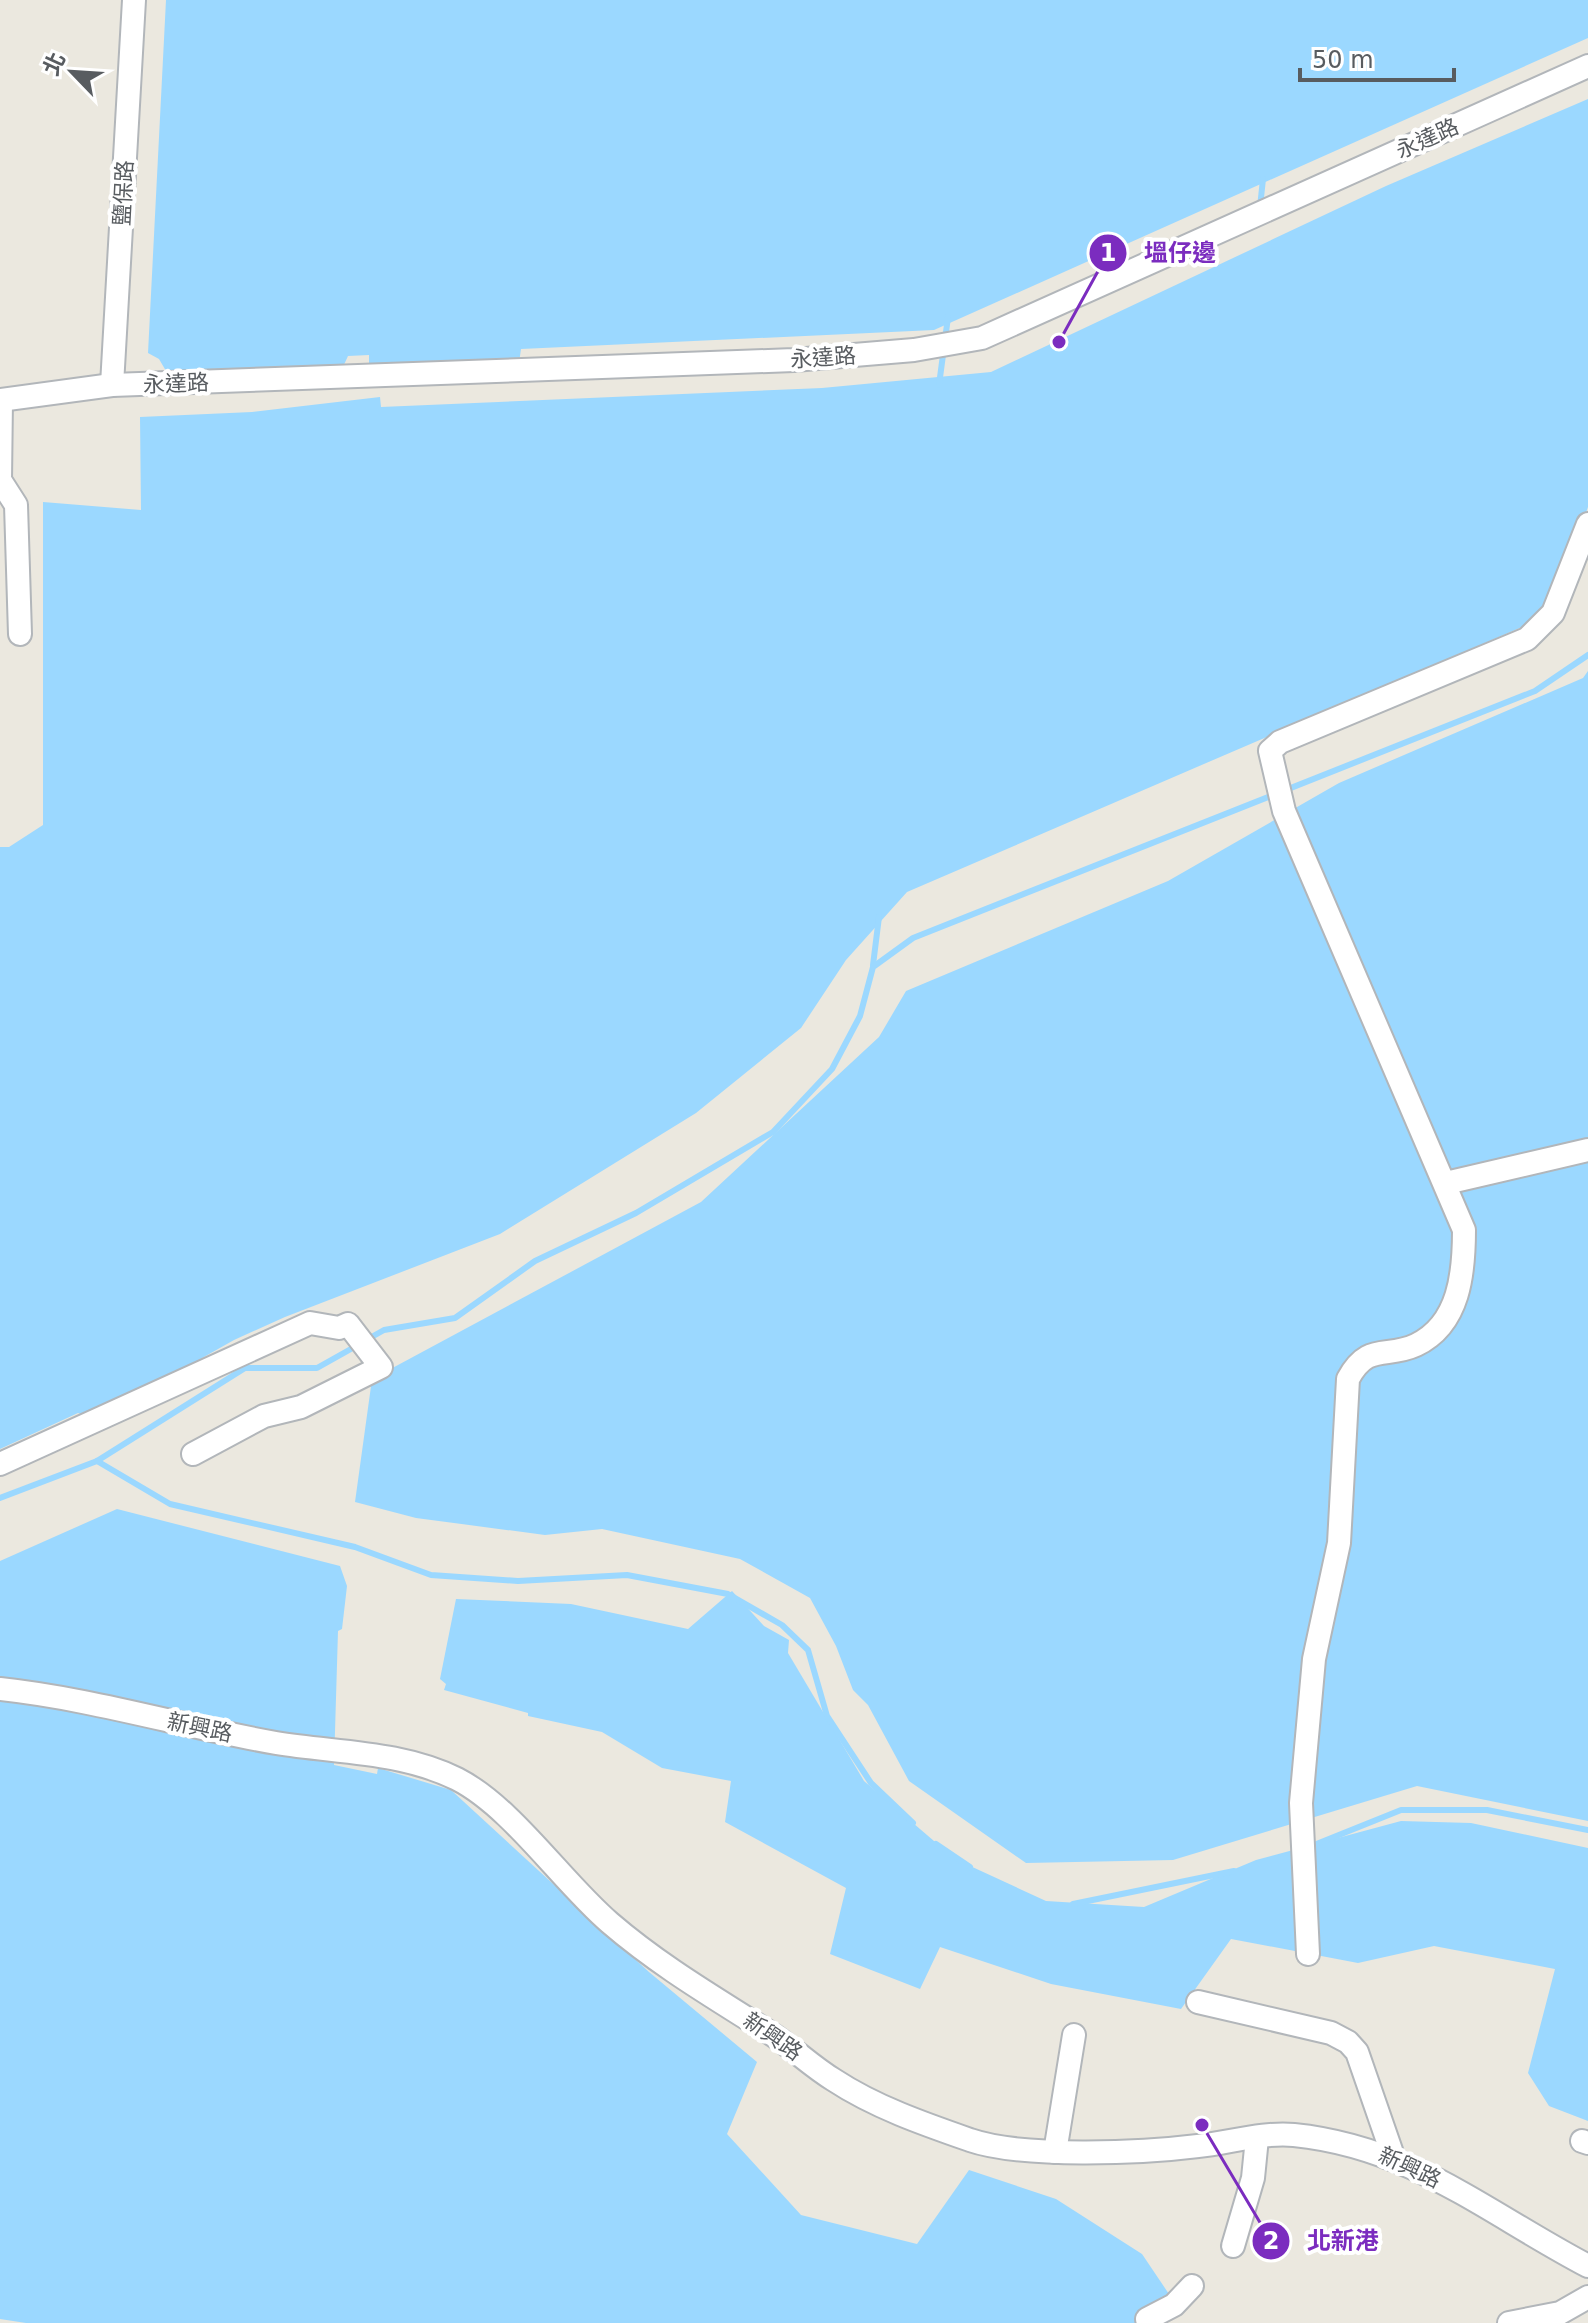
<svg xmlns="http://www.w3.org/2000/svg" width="1588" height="2323" font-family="'DejaVu Sans','Noto Sans TC',sans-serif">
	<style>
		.water { fill: #9bd8ff }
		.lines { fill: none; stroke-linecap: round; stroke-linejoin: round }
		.stream { stroke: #9bd8ff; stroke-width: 6 }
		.minor-casing { stroke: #b2b6ba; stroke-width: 26 }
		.minor { stroke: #fff; stroke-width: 22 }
		.labels { text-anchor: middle; stroke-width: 8; stroke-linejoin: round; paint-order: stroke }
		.street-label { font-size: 22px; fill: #585c60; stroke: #fff }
		.leader { fill: none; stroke: #7b2cbf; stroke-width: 3 }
		.callout-dot { fill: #7b2cbf; stroke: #fff; stroke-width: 3 }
		.mark-label { font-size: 24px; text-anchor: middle; font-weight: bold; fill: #fff }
		.callout-label { font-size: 24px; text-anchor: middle; font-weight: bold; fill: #7b2cbf; stroke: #fff; stroke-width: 8; stroke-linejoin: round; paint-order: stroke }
	</style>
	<rect width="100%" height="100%" fill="#ebe8df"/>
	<!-- water -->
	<g class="water">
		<polygon points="166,0 1588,0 1588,38 934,330 521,349 519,363 369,369 369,355 348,356 342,369 169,376 159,359 148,353"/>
		<polygon points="1588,99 1588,507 1561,582 1531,623 907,892 846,960 801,1028 696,1113 500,1234 285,1317 234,1340 94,1419 78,1413 0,1449 0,847 9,847 43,825 43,502 141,510 140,417 252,412 380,397 381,407 822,388 991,372 1386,186"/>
		<polygon points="1588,671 1588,1821 1417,1786 1173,1860 1026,1863 909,1781 868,1705 853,1690 836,1646 810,1598 740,1559 602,1529 545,1535 416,1518 355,1502 372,1379 701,1202 879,1037 906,991 1168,881 1339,783 1583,678"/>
		<polygon points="117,1509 340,1566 347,1586 342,1629 338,1631 334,1765 377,1774 378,1768 451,1790 649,1972 757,2062 727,2134 801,2215 917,2244 969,2170 1056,2199 1142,2254 1173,2300 1160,2323 26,2323 0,2319 0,1561"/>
		<polygon points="732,1591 764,1626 789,1640 788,1653 864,1781 955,1859 1046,1901 1144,1907 1256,1860 1401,1821 1471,1823 1588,1848 1588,2121 1549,2106 1528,2073 1555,1969 1434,1946 1358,1963 1231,1939 1181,2009 1051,1984 940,1947 920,1989 830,1954 846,1888 725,1822 731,1781 662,1768 602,1732 528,1716 528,1713 444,1690 446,1684 440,1679 456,1599 571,1604 688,1629"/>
	</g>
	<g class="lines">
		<!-- stream -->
		<g class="stream">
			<polyline points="1260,207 1263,179"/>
			<polyline points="939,385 948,317"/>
			<polyline points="873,965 879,917"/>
			<polyline points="368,1339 384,1330 455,1318 535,1261 636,1213 773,1132 832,1069 860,1016 873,967 913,938 1535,691 1588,655"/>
			<polyline points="97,1461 170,1504 355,1547 431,1575 518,1581 627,1575 728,1594 782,1625 808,1650 827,1716 871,1783 913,1823"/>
			<polyline points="0,1498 97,1461 245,1368 317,1368 358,1345"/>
			<polyline points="936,1844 970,1867"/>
			<polyline points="1309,1847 1401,1810 1487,1810 1588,1830"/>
			<polyline points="1073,1904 1234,1871"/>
		</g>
		<!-- minor casing -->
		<g class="minor-casing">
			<g id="minor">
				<polyline points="112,385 134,0"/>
				<polyline points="0,400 112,385 794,360 914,350 982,338 1588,66"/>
				<polyline points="1,400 0,480 16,505 20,634"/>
				<polyline points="1446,1183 1588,1150"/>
				<polyline points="0,1464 310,1323 339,1328 348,1324 381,1367 301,1407 264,1416 193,1454"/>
				<path d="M0,1689c93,10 184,38 276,54 61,10 124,8 181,36 55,28 105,103 153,144 50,43 105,75 160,110 22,14 41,33 64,47 41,27 90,44 136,60 52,18 172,13 228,6 30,-3 65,-14 96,-11 118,12 193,78 294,131"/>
				<path d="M1308,1954l-7,-151 13,-144 25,-116 9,-164c20,-37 38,-20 68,-34 44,-21 48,-73 48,-115l-180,-419 -14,-60 10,-9 247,-103 26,-26 35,-89"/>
				<polyline points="1198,2002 1331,2033 1348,2042 1357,2052 1393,2156"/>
				<polyline points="1582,2141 1588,2143"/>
				<polyline points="1055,2152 1074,2035"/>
				<polyline points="1233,2246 1253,2178 1257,2138"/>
				<polyline points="1148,2323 1147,2319 1174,2305 1192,2286"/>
				<polyline points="1509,2323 1560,2313 1588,2297"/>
			</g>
		</g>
		<!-- minor -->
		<use href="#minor" class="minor"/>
	</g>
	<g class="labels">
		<!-- street labels -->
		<g class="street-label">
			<text transform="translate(1427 138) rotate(-24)" y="8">永達路</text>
			<text transform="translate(123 193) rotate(-87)" y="8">鹽保路</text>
			<text transform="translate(823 357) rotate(-4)" y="8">永達路</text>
			<text transform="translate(176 383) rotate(-2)" y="8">永達路</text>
			<text transform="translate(200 1727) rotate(12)" y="8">新興路</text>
			<text transform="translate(773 2036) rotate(35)" y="8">新興路</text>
			<text transform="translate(1410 2167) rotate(25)" y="8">新興路</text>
		</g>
	</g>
	<!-- callouts -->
	<path class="leader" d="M1059 342L1108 253M1202 2125L1271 2241"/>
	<g class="callout-dot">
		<circle cx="1059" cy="342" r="8"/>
		<circle cx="1202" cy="2125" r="8"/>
		<circle cx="1108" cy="253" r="20"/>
		<circle cx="1271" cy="2241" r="20"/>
	</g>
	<g class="mark-label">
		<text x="1108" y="261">1</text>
		<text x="1271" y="2249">2</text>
	</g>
	<g class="callout-label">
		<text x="1180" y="261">塭仔邊</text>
		<text x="1343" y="2249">北新港</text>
	</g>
	<!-- north arrow -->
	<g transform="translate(72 72) rotate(295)" stroke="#ffffff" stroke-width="6" paint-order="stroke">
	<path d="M0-6L14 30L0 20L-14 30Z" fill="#585c60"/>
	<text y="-12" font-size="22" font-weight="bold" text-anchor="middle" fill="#585c60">北</text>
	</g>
	<!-- scale -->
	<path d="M1300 68v12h154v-12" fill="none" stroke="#585c60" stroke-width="4"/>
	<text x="1312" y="68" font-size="24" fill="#585c60" stroke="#ffffff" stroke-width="6" paint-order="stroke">50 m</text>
</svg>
